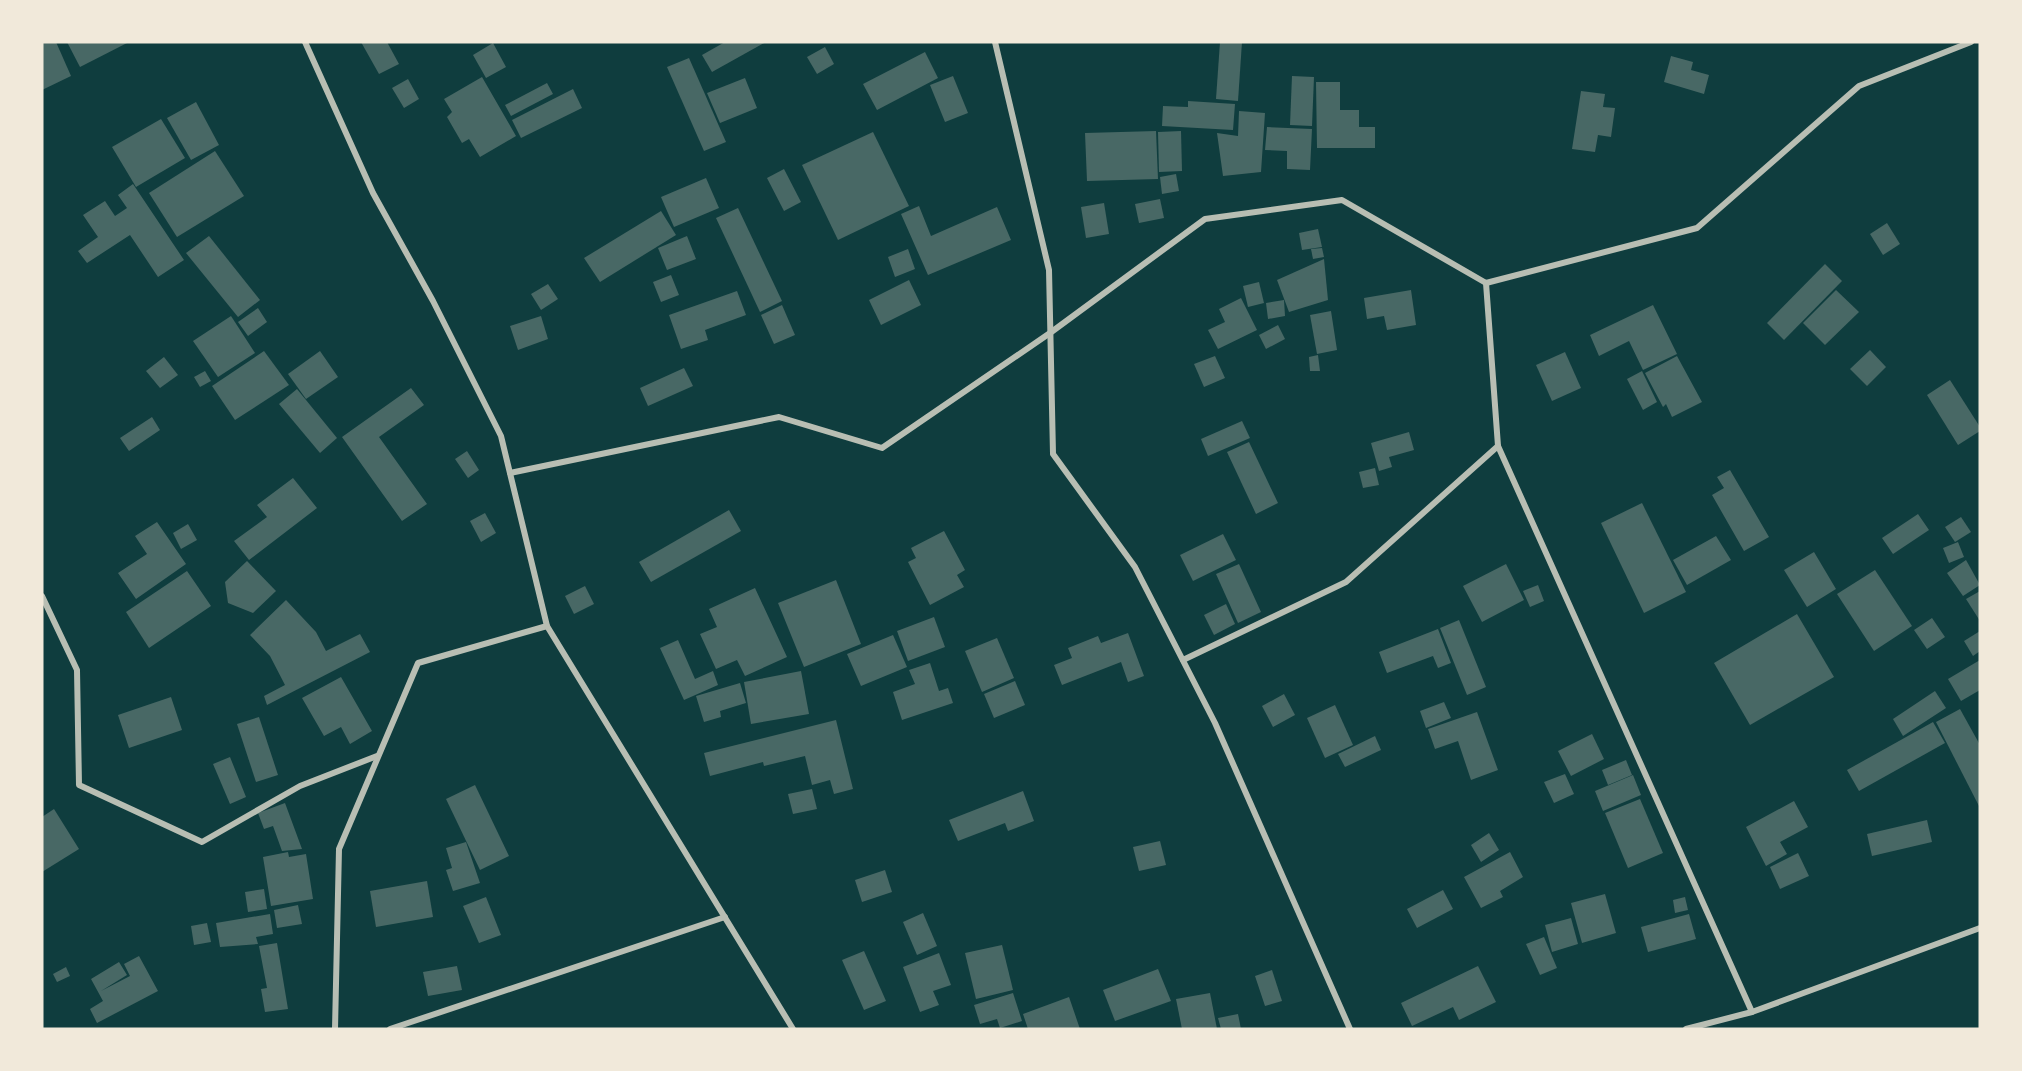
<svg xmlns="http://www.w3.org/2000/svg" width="2022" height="1071" font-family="'Archivo Narrow',sans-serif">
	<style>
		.building { fill: #486865 }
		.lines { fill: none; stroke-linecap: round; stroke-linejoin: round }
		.minor { stroke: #b8beb3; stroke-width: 6 }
	</style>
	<rect width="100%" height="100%" fill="#0f3d3e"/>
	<!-- building -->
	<g class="building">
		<polygon points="42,42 56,42 71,76 42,90"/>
		<polygon points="67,42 129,42 80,67"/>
		<polygon points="361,42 387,42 399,64 379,74"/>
		<polygon points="725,42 766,42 712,72 702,55"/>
		<polygon points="1220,42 1242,42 1238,101 1216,99"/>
		<polygon points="493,43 506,67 486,78 473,55"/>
		<polygon points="825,47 834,64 817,74 807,57"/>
		<polygon points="925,52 938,78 877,110 863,84"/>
		<polygon points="1671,56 1693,62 1691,70 1709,75 1704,94 1664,82"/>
		<polygon points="689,58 726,142 704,151 667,67"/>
		<polygon points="953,76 968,113 945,122 930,85"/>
		<polygon points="1292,76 1314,77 1312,126 1290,125"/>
		<polygon points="482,77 516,136 480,157 469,139 462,143 447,117 452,112 444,99"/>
		<polygon points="745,78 757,108 720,123 707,93"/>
		<polygon points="408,79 419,99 404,108 392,88"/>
		<polygon points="1316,82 1340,82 1340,110 1359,110 1359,127 1375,127 1375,148 1317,148"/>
		<polygon points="547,83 553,94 511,116 505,105"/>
		<polygon points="573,89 582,108 521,138 512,120"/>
		<polygon points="1581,91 1605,94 1603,107 1615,108 1611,137 1598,135 1595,152 1572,149"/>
		<polygon points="1188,101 1235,104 1233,130 1162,126 1163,106 1188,107"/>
		<polygon points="196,102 219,145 191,160 167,118"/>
		<polygon points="1239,111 1265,113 1261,172 1223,176 1217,133 1238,136"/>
		<polygon points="161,119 185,158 136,187 112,147"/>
		<polygon points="1267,127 1312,129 1310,170 1287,169 1287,151 1265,150"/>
		<polygon points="1156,131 1158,179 1087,181 1085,133"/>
		<polygon points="1181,131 1182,171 1159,172 1158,132"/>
		<polygon points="873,132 909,206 838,240 802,165"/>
		<polygon points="215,151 244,196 177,237 149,193"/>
		<polygon points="784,169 801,202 784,211 767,178"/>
		<polygon points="1176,174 1179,191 1162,194 1160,177"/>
		<polygon points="706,178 719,208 674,227 661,197"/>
		<polygon points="133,184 184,260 158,277 130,235 87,263 78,251 98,237 83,215 105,201 115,216 127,208 118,195"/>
		<polygon points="1160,199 1164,218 1139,223 1135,204"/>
		<polygon points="1104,203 1109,234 1086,238 1081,207"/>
		<polygon points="919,206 931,236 997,207 1011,240 928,275 901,214"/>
		<polygon points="738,208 782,301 760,312 716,218"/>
		<polygon points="661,211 676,235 600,282 584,258"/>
		<polygon points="1887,223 1900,244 1883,255 1870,234"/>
		<polygon points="1318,229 1322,247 1302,250 1299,233"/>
		<polygon points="209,236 260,300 238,317 186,253"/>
		<polygon points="687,236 696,259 667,270 658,248"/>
		<polygon points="1322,248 1324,257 1313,259 1311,249"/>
		<polygon points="908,249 915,269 895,277 888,257"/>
		<polygon points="1324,259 1328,300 1289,312 1277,280"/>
		<polygon points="1825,264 1842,281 1784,340 1767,323"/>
		<polygon points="671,275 679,295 661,302 653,282"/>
		<polygon points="909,280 921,305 881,325 869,300"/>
		<polygon points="1259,282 1264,303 1248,307 1243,286"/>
		<polygon points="548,284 558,299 541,310 531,294"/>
		<polygon points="1411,290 1416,325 1387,330 1384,316 1367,319 1364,298"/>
		<polygon points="1836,290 1859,312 1825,345 1803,323"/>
		<polygon points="737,291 746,315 705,330 708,340 681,349 669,315"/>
		<polygon points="1241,298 1257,330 1218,349 1208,330 1225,322 1219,309"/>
		<polygon points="1284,300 1285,316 1268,319 1266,303"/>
		<polygon points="782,305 795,335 774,344 761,315"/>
		<polygon points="1653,305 1677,354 1643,370 1629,341 1599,356 1590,335"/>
		<polygon points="258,308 267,322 248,336 238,322"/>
		<polygon points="1331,311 1337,350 1317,354 1310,315"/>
		<polygon points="231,316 255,353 218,377 193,341"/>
		<polygon points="541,316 548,339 518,350 510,326"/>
		<polygon points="1278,325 1285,339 1266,349 1259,335"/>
		<polygon points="1870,350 1886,367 1867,386 1850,369"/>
		<polygon points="264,351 289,385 235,420 212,386"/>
		<polygon points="320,351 338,377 306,399 288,374"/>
		<polygon points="1565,352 1581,388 1552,401 1536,365"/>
		<polygon points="1318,355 1320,371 1310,371 1309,357"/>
		<polygon points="1215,356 1225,378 1204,387 1194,364"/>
		<polygon points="1677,356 1702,402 1672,417 1666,404 1663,407 1645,373"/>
		<polygon points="164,357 178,375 160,388 146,371"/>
		<polygon points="684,368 693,386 648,406 640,388"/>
		<polygon points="205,371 211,381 200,387 194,377"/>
		<polygon points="1642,371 1657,402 1643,410 1627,379"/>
		<polygon points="1950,380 1980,427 1980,431 1958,445 1927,395"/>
		<polygon points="411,388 424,405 379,437 427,504 402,521 342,437"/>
		<polygon points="297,389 337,438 320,453 279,404"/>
		<polygon points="152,417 160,430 129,451 120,438"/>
		<polygon points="1242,421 1250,438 1208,456 1201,439"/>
		<polygon points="1409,432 1414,450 1389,457 1392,467 1379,471 1371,443"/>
		<polygon points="1249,442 1278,503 1256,514 1227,452"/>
		<polygon points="467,451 479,470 468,478 455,459"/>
		<polygon points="1375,468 1379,485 1363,488 1359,472"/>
		<polygon points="1730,470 1769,537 1744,551 1712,495 1724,488 1717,477"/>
		<polygon points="293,478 317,508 249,560 234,541 267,517 257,505"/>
		<polygon points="1642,503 1686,592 1644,613 1601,523"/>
		<polygon points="729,510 741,531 651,582 639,562"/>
		<polygon points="485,513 496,533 481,542 470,521"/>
		<polygon points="1918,514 1929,530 1893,554 1882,538"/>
		<polygon points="1961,517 1971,532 1955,542 1945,527"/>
		<polygon points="157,522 186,564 136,599 118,573 147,554 135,536"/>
		<polygon points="188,524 197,540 181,549 173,533"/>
		<polygon points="944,531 965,570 957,575 964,587 930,605 908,562 916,558 911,548"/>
		<polygon points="1223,534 1236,560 1193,581 1180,555"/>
		<polygon points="1716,536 1731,560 1687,585 1673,560"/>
		<polygon points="1958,542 1964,557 1949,563 1943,548"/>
		<polygon points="1814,552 1836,589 1807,607 1784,570"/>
		<polygon points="1966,560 1980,585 1963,596 1947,573"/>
		<polygon points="247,561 276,591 253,613 228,603 225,582"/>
		<polygon points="1239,564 1261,612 1238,623 1216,574"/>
		<polygon points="1506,564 1524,600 1482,622 1463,586"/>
		<polygon points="1875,570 1912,626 1874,651 1837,594"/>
		<polygon points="187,571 211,606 149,648 126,612"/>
		<polygon points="836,580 861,644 804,667 778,603"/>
		<polygon points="1538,585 1544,601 1530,607 1523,591"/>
		<polygon points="585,586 594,604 574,614 565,596"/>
		<polygon points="755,588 787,657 745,676 737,660 716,669 700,634 717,627 709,609"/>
		<polygon points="1980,591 1980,621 1966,599"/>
		<polygon points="286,600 316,632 326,651 360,634 370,652 267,705 264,696 285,685 270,656 250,635"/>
		<polygon points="1226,604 1235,624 1214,635 1204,615"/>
		<polygon points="1797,614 1834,677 1750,725 1714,663"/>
		<polygon points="934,617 945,647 908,661 897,631"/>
		<polygon points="1932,618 1945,637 1927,649 1914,630"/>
		<polygon points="1459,620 1486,687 1467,695 1440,628"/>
		<polygon points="1438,629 1451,663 1438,668 1433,656 1387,673 1379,652"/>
		<polygon points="1980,631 1980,651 1973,656 1964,641"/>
		<polygon points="1128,633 1144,676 1128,682 1121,662 1062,685 1054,665 1072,658 1068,648 1098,636 1101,643"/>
		<polygon points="893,635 907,667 861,686 847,654"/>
		<polygon points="997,638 1014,678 982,692 965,651"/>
		<polygon points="678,640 695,679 713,671 718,685 684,700 660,648"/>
		<polygon points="1980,660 1980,690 1961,701 1948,679"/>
		<polygon points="930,663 939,691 948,688 953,703 902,720 893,692 915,684 909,670"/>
		<polygon points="801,671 809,714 751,724 744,682"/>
		<polygon points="341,677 372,731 350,744 341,727 324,736 302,698"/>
		<polygon points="1015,681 1025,705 994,718 984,694"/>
		<polygon points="740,683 746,703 720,711 721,717 704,722 696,696"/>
		<polygon points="1935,691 1946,708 1903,736 1893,719"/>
		<polygon points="1284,694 1295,715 1273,727 1262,706"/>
		<polygon points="171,697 182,730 129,748 118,715"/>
		<polygon points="1444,702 1451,718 1426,728 1420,711"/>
		<polygon points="1335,705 1353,745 1325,758 1307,718"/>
		<polygon points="1960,709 1980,745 1980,808 1936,722"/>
		<polygon points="1477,712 1498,770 1471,780 1458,741 1435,749 1428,729"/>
		<polygon points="259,717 278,775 256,782 237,724"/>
		<polygon points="836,720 853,789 834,794 830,780 812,785 805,756 764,766 763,762 710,776 704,753"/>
		<polygon points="1933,722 1945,743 1859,791 1847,770"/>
		<polygon points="1592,734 1604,759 1571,776 1558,751"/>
		<polygon points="1375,736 1381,750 1345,767 1338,754"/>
		<polygon points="230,757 246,797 230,804 213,764"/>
		<polygon points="1626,760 1632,775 1608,785 1602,770"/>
		<polygon points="1565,774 1574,794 1554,803 1544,782"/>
		<polygon points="1633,775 1641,795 1603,811 1595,791"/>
		<polygon points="475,785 509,856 480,870 446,799"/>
		<polygon points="812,789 817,809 793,814 788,794"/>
		<polygon points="1023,791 1034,821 1008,831 1005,823 958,841 949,820"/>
		<polygon points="1640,799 1663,853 1628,868 1605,813"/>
		<polygon points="1794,801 1808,827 1780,842 1787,854 1766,866 1746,827"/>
		<polygon points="285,803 302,849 282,851 273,826 264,829 258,813"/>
		<polygon points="54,809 79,849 42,872 42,817"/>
		<polygon points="1927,820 1932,842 1872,856 1867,834"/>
		<polygon points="1489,833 1499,850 1481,862 1471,845"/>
		<polygon points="1160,841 1166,865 1139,871 1133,847"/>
		<polygon points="466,842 480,883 453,891 446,870 452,868 446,848"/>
		<polygon points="288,852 289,857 306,854 313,899 271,906 263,857"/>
		<polygon points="1510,852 1523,877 1500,891 1503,897 1481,908 1464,877"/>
		<polygon points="1798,853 1809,876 1780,889 1770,867"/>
		<polygon points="885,870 892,892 862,902 855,880"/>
		<polygon points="427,881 433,917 376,927 370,891"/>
		<polygon points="264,889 267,909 248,912 245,892"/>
		<polygon points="1443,890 1453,909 1417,928 1407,909"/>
		<polygon points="1605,894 1616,933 1582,943 1571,903"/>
		<polygon points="486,897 501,935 479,943 463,906"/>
		<polygon points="1685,897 1688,910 1675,913 1673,900"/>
		<polygon points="298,905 302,924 277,928 274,910"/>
		<polygon points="923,913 937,946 917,955 903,922"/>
		<polygon points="270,914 273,934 256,937 258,944 220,947 216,923"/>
		<polygon points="1689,914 1696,939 1648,952 1641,927"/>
		<polygon points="1571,918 1578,944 1552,952 1545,925"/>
		<polygon points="207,923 211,942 194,945 191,926"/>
		<polygon points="1544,937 1557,968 1540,975 1526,944"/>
		<polygon points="277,943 288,1009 265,1012 261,989 267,988 259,946"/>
		<polygon points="1002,945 1013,990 976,999 965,953"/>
		<polygon points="864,951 886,1001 864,1010 842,960"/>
		<polygon points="939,953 951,985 933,991 939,1005 920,1012 903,967"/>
		<polygon points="139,956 158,991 97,1023 90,1009 103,1001 91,979 119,962 127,975 101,991 130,976 124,964"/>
		<polygon points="457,966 462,990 428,996 423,972"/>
		<polygon points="1478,966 1496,1002 1459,1020 1453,1007 1412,1026 1401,1003"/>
		<polygon points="66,967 70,976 57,982 53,974"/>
		<polygon points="1158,969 1171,1001 1115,1021 1103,990"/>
		<polygon points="1272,970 1282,1001 1265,1006 1255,976"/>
		<polygon points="1013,993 1022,1021 1000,1028 997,1019 980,1024 974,1005"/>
		<polygon points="1210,993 1217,1029 1182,1029 1176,999"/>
		<polygon points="1069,997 1080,1029 1028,1029 1023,1014"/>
		<polygon points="1238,1014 1241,1029 1221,1029 1218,1018"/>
	</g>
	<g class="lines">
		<!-- minor -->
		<g class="minor">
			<polyline points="305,42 373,193 433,301 501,436 547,626 793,1029"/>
			<polyline points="995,42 1049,270 1053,454 1135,567 1215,723 1350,1029"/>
			<polyline points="1498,446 1752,1012"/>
			<polyline points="510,473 779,417 882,448 1050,333 1205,219 1342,200 1486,283 1697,228 1859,86 1971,42"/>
			<polyline points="42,596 77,670 79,785 202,842 300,786 377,756"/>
			<polyline points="1183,660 1346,582 1498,446 1486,283"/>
			<polyline points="335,1029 339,849 418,663 547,626"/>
			<polyline points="390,1029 725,917"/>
			<polyline points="1686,1029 1752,1012 1980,928"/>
		</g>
	</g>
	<!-- border -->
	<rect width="2022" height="1071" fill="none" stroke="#f1e9da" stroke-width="87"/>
</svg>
